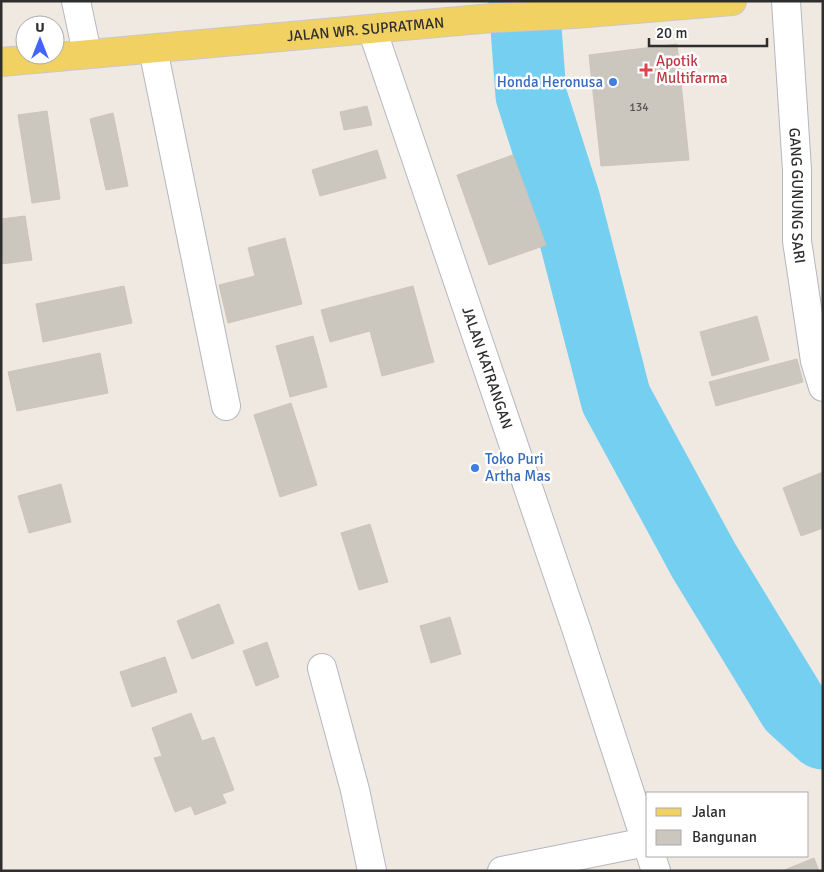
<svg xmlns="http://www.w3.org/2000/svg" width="824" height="872" font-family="Signika,sans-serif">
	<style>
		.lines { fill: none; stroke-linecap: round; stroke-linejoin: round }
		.river { stroke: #75cff0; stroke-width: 71 }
		.building { fill: #cbc7bf; stroke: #cbc5ba }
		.minor-casing { stroke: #b4b7c1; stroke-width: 30 }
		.major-casing { stroke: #c9c9c9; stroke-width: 30 }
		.minor { stroke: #fff; stroke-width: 28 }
		.major { stroke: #f2d163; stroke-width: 28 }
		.health-dot { fill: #e0444e; stroke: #fff; stroke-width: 2 }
		.shop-dot { fill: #3f7fe0; stroke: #fff; stroke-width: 2 }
		.labels { text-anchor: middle; stroke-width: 5; stroke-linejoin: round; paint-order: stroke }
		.number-label { font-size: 12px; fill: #555452 }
		.street-label { font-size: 15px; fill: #2e2e2e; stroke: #fff }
		.health-label { font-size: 15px; fill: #be3a42; stroke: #fff; text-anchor: start }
		.shop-label { font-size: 15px; fill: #366cbe; stroke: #fff; text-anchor: end }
	</style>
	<rect width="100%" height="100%" fill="#efe9e1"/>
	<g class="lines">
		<!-- river -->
		<polyline class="river" points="524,1 531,95 565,201 616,399 704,561 793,707 823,734"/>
	</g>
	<!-- building -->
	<g class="building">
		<polygon points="677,44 689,160 601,166 589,55"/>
		<polygon points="367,106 372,125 344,130 340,112"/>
		<polygon points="47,111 60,199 32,203 18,115"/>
		<polygon points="113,113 128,186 106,190 90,119"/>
		<polygon points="377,150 386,178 320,196 312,170"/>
		<polygon points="513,155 546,245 489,265 457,175"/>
		<polygon points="25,216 32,260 1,264 1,219"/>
		<polygon points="285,238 302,304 228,323 219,285 255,276 248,248"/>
		<polygon points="124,286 132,323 43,342 36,304"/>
		<polygon points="413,286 434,362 382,376 370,331 330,342 321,310"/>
		<polygon points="757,316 769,360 712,376 700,332"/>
		<polygon points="313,336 327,387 290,397 276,346"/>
		<polygon points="100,353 108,393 17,411 8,372"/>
		<polygon points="797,359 803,382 716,406 709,382"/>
		<polygon points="291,403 317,485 280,497 254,415"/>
		<polygon points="823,472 823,528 801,536 783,488"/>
		<polygon points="61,484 71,522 29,533 18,496"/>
		<polygon points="370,524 388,582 359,590 341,533"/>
		<polygon points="219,604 234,643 192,659 177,621"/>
		<polygon points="450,617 461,654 431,663 420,626"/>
		<polygon points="267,642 279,677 256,686 243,651"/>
		<polygon points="165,657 177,692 132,707 120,672"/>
		<polygon points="191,713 202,741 214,737 234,790 222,794 226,803 195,815 191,806 175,812 154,758 162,756 152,728"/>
		<polygon points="814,858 819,871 782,871"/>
	</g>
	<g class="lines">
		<!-- minor casing -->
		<g class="minor-casing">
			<g id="minor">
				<polyline points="76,1 87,53"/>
				<path id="s1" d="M786,1l11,169v71l18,120 8,26"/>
				<path id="s2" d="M372,29l205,602 71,217"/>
				<polyline points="153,49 226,406"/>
				<polyline points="322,668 355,790 372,871"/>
				<polyline points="651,856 656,871"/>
				<polyline points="502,871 646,842"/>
			</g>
		</g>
		<!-- major casing -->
		<g class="major-casing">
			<g id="major">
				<path id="s3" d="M1,62l491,-44 83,-4 157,-13"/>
			</g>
		</g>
		<!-- minor -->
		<use href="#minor" class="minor"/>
		<!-- major -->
		<use href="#major" class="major"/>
	</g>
	<!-- markers -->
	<path class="health-dot" d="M643.5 62.5h5v5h5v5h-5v5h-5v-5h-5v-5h5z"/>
	<g class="shop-dot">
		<circle cx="613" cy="82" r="5"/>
		<circle cx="475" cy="468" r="5"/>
	</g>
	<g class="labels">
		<!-- number labels -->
		<g class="number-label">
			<text x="639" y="111">134</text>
		</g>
		<!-- street labels -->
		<g class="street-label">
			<text dy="5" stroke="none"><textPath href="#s3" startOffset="366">JALAN WR. SUPRATMAN</textPath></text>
			<text dy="5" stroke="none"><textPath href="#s1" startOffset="195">GANG GUNUNG SARI</textPath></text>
			<text dy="5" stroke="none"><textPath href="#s2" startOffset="358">JALAN KATRANGAN</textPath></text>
		</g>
		<!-- health labels -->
		<g class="health-label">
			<text x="656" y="66">Apotik<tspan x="656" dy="17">Multifarma</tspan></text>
		</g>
		<!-- shop labels -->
		<g class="shop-label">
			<text x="603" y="87">Honda Heronusa</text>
			<text x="485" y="464" text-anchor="start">Toko Puri<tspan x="485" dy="17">Artha Mas</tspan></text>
		</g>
	</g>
	<!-- border -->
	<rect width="824" height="872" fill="none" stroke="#2e2e2e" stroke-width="5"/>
	<!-- legend -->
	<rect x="646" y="792" width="162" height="65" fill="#ffffff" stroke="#ababab"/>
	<rect x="656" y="808" width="25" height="8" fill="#f2d163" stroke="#ababab"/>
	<text x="692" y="817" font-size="15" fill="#2e2e2e">Jalan</text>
	<rect x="656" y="830" width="25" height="15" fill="#cbc7bf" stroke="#ababab"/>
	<text x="692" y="842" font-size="15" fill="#2e2e2e">Bangunan</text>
	<!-- north arrow -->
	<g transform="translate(40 40)"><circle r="24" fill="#ffffff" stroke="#ababab"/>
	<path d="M0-4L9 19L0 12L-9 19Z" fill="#4264fb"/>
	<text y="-8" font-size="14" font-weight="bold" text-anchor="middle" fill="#2e2e2e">U</text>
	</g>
	<!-- scale -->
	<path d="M649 38v8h118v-8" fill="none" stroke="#2e2e2e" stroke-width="2.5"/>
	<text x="656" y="38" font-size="15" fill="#2e2e2e" stroke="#ffffff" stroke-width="4" paint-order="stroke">20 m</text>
</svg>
